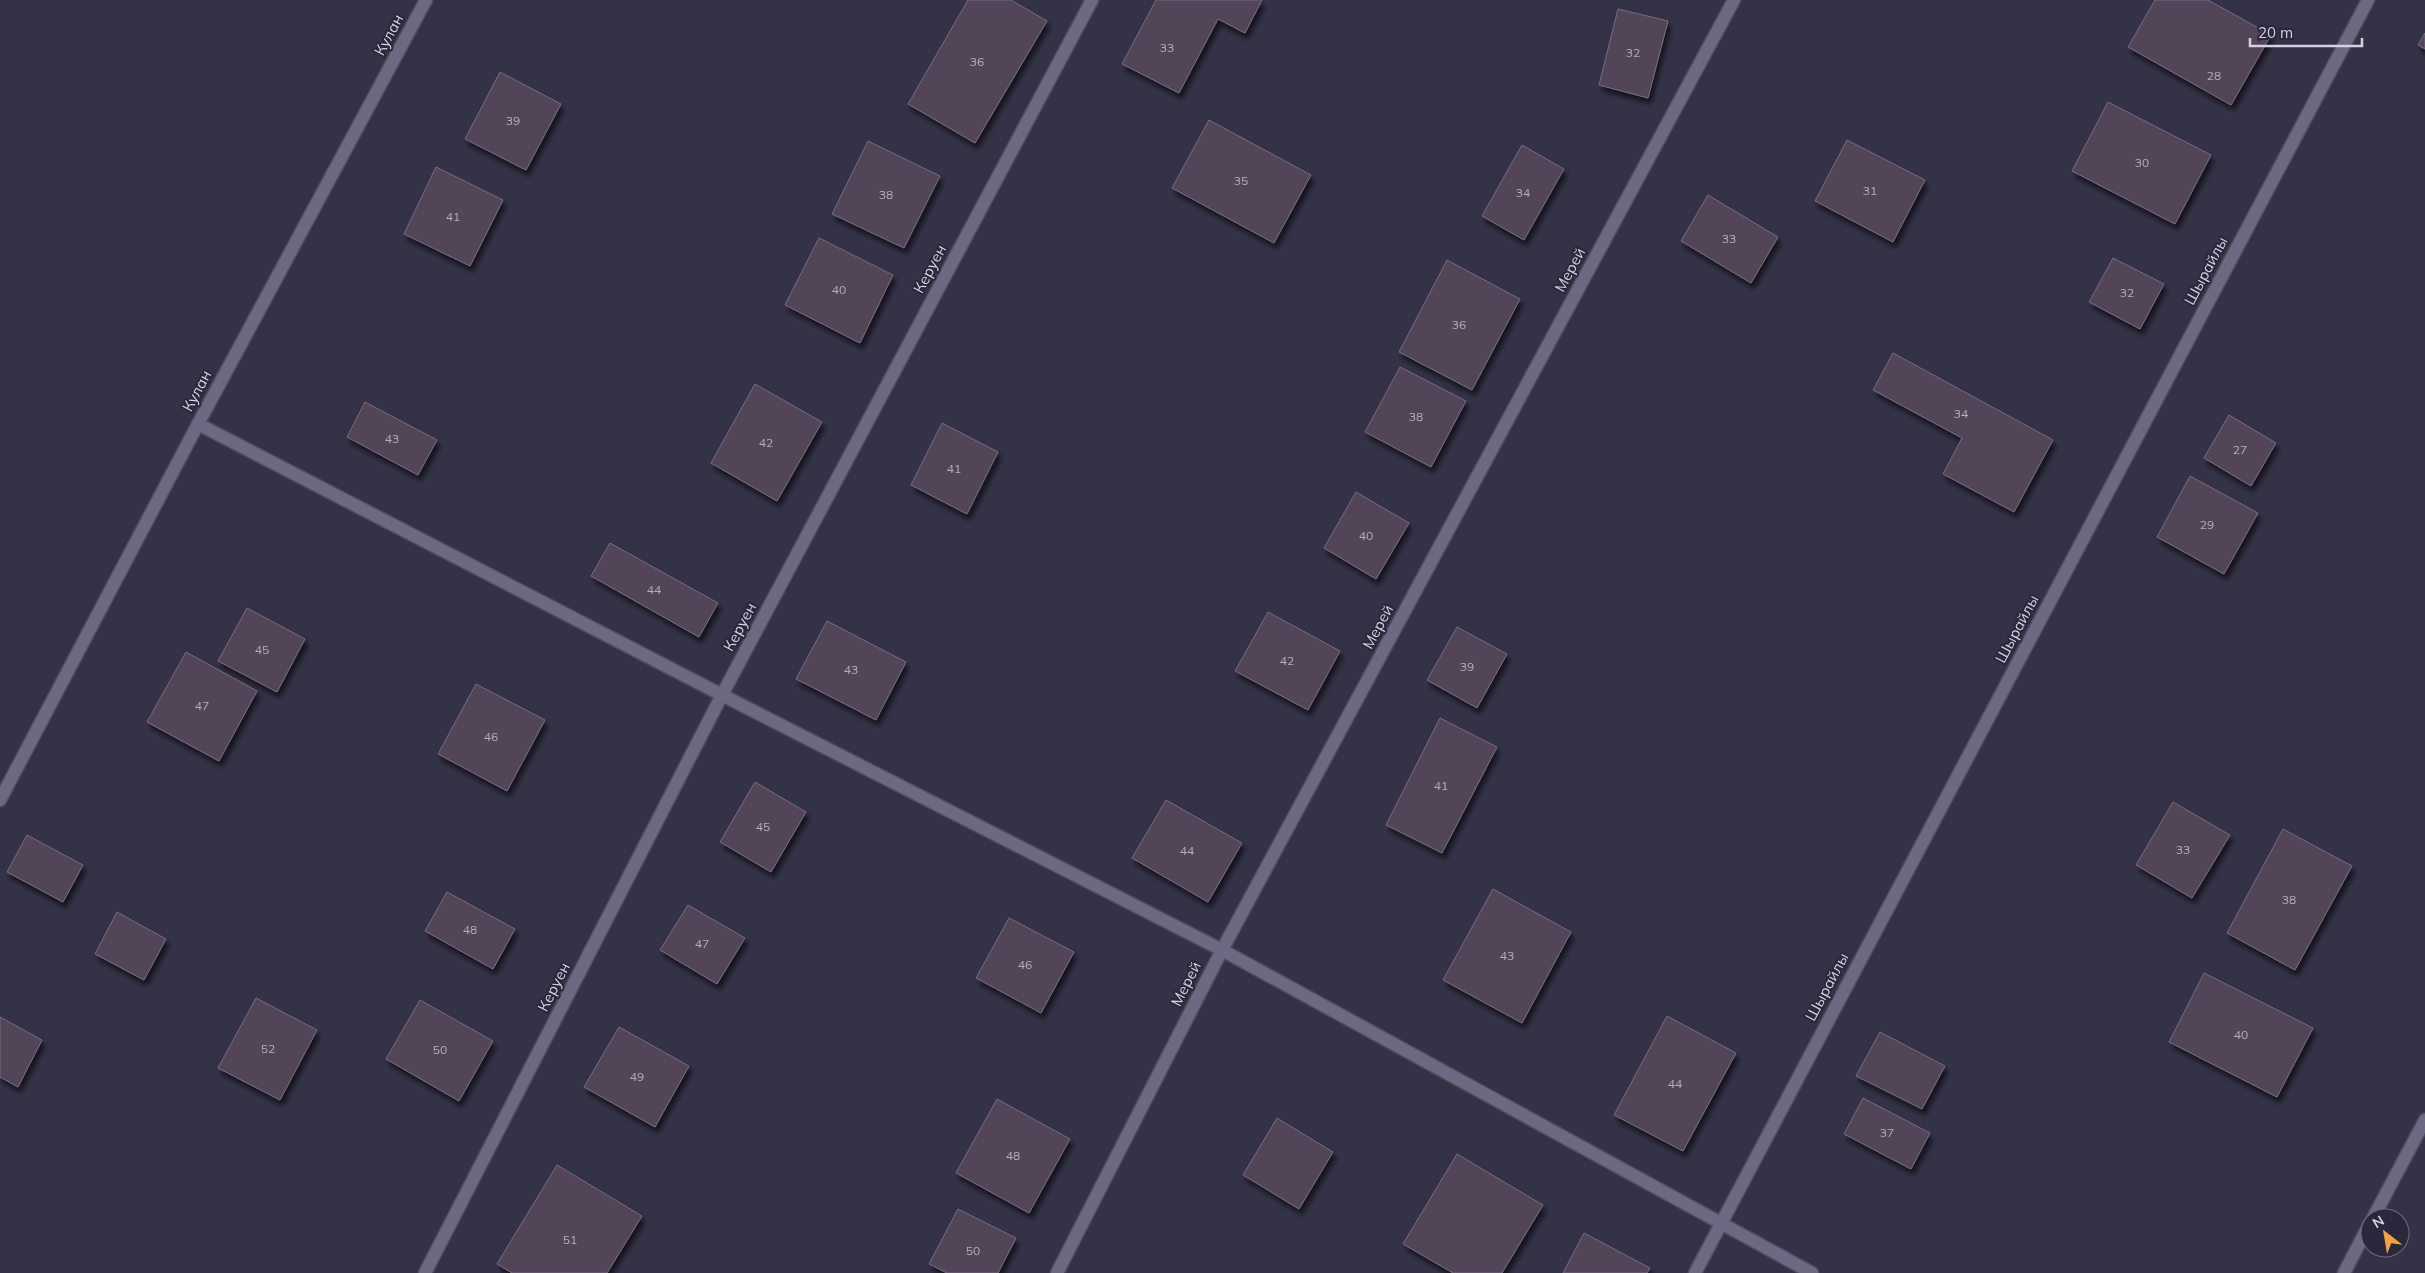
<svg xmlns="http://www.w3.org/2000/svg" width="2425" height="1273" font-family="Mulish,sans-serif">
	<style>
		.building { fill: #534559; stroke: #796b80; filter: url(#shadow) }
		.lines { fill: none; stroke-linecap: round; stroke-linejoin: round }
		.street-casing { stroke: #4f4d5e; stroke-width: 15 }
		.street { stroke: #6b6a82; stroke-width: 12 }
		.labels { text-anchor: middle; stroke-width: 4; stroke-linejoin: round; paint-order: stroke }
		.number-label { font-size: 12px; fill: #b3b0be }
		.street-label { font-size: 15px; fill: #d3d3e0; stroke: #29283c }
	</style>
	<defs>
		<filter id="shadow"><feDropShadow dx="3" dy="5.5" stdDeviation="2.5" flood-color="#0009"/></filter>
	</defs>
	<rect width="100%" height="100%" fill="#333247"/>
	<!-- building -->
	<g class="building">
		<polygon points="968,0 1011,0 1047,21 975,143 908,104"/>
		<polygon points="1156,0 1262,0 1245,33 1218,19 1179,93 1122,64"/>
		<polygon points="2155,0 2208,0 2271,35 2231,105 2128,47"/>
		<polygon points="1618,9 1668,21 1648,98 1599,85"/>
		<polygon points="2425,33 2425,49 2418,45"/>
		<polygon points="500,72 561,104 526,170 465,139"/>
		<polygon points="2108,102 2211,155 2175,224 2072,171"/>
		<polygon points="1209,120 1311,175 1274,243 1172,188"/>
		<polygon points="1847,140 1925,180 1893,242 1815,201"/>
		<polygon points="868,141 940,176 904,248 832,214"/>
		<polygon points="1522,145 1564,169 1524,240 1482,216"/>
		<polygon points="436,167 503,200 470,266 404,234"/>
		<polygon points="1708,195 1778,237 1751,283 1681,241"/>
		<polygon points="819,238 893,275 860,343 785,305"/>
		<polygon points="2113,258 2164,284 2140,329 2089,302"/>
		<polygon points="1447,260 1520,299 1472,390 1399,352"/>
		<polygon points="1893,353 2053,440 2014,512 1943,474 1962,438 1873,390"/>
		<polygon points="1400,367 1466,401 1431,467 1365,432"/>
		<polygon points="755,384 822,422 777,501 711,463"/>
		<polygon points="365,402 437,440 418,475 347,437"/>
		<polygon points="2229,415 2276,443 2251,486 2204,458"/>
		<polygon points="942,423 998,452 967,514 911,485"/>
		<polygon points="2190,476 2258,513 2224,574 2157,537"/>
		<polygon points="1356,492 1409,523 1376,579 1324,548"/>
		<polygon points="610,543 718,603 699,637 591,576"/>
		<polygon points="247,608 305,639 277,692 218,661"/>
		<polygon points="1268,612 1340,651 1308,710 1235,671"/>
		<polygon points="827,621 906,662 876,720 796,679"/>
		<polygon points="1457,627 1507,654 1477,708 1427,680"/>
		<polygon points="186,652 257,691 219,761 147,722"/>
		<polygon points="476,684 545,720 507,791 438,754"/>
		<polygon points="1440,718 1497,747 1442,853 1386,825"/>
		<polygon points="755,782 806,812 771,872 720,842"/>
		<polygon points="1166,800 1242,843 1208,902 1132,858"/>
		<polygon points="2173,802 2230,835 2192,898 2136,865"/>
		<polygon points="2283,829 2352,866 2295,970 2227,933"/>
		<polygon points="27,835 83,865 63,902 7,872"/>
		<polygon points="1493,889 1571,932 1522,1023 1443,980"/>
		<polygon points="447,892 515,929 493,969 425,931"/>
		<polygon points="688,905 745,938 717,984 660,950"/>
		<polygon points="117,912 166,939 144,980 95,954"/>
		<polygon points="1009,918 1074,952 1041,1013 976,978"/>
		<polygon points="2204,973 2313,1028 2277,1097 2169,1042"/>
		<polygon points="256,998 317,1030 280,1100 218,1068"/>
		<polygon points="420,1000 493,1041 459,1101 386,1059"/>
		<polygon points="1667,1016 1736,1053 1683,1151 1614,1115"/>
		<polygon points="0,1017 42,1040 18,1087 0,1077"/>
		<polygon points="619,1027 689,1066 655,1127 584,1087"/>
		<polygon points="1880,1032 1945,1066 1922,1109 1856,1076"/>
		<polygon points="1863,1098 1930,1133 1911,1169 1844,1134"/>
		<polygon points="997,1099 1070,1139 1029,1213 956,1173"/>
		<polygon points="1277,1118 1333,1152 1299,1209 1243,1175"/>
		<polygon points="1457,1154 1543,1205 1502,1273 1453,1273 1403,1244"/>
		<polygon points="557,1165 642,1216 607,1273 512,1273 497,1264"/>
		<polygon points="958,1209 1016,1238 998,1273 947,1273 929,1264"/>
		<polygon points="1584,1233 1650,1268 1647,1273 1563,1273"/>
	</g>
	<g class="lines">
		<!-- street casing -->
		<g class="street-casing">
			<g id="street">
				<polyline points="198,424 722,695 1222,950 1812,1273"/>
				<polyline points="0,800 198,424 426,0"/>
				<polyline points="2373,1218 2425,1120"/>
				<polyline points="425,1273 722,695 1092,0"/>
				<polyline points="1057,1273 1222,950 1734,0"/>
				<polyline points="1695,1273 2368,0"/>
				<polyline points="2344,1273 2370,1223"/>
			</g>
		</g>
		<!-- street -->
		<use href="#street" class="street"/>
	</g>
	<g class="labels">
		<!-- number labels -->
		<g class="number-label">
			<text x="1167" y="52">33</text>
			<text x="1633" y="57">32</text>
			<text x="977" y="66">36</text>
			<text x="2214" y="80">28</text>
			<text x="513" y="125">39</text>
			<text x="2142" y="167">30</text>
			<text x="1241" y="185">35</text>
			<text x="1870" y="195">31</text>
			<text x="1523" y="197">34</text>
			<text x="886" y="199">38</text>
			<text x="453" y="221">41</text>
			<text x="1729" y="243">33</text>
			<text x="839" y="294">40</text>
			<text x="2127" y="297">32</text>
			<text x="1459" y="329">36</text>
			<text x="1961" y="418">34</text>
			<text x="1416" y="421">38</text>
			<text x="392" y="443">43</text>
			<text x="766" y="447">42</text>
			<text x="2240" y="454">27</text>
			<text x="954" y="473">41</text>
			<text x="2207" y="529">29</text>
			<text x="1366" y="540">40</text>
			<text x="654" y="594">44</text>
			<text x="262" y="654">45</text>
			<text x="1287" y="665">42</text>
			<text x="1467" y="671">39</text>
			<text x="851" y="674">43</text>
			<text x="202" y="710">47</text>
			<text x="491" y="741">46</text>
			<text x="1441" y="790">41</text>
			<text x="763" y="831">45</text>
			<text x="2183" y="854">33</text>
			<text x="1187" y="855">44</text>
			<text x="2289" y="904">38</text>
			<text x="470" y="934">48</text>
			<text x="702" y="948">47</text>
			<text x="1507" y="960">43</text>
			<text x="1025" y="969">46</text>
			<text x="2241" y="1039">40</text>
			<text x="268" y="1053">52</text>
			<text x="440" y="1054">50</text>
			<text x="637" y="1081">49</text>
			<text x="1675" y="1088">44</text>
			<text x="1887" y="1137">37</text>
			<text x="1013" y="1160">48</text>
			<text x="570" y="1244">51</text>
			<text x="973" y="1255">50</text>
		</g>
		<!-- street labels -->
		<g class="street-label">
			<text transform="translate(389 35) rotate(-62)" y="5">Кулан</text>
			<text transform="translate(930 269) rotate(-62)" y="5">Керуен</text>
			<text transform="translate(1570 270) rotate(-62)" y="5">Мерей</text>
			<text transform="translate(2206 271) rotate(-62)" y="5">Шырайлы</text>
			<text transform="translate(197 391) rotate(-62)" y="5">Кулан</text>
			<text transform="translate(740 627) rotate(-62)" y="5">Керуен</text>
			<text transform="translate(1378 627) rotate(-62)" y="5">Мерей</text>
			<text transform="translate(2017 629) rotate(-62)" y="5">Шырайлы</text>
			<text transform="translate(1186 984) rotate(-63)" y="5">Мерей</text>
			<text transform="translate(554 987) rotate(-63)" y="5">Керуен</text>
			<text transform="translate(1827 987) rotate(-62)" y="5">Шырайлы</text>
		</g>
	</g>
	<!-- north arrow -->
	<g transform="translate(2385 1233) rotate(329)"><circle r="24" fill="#29283c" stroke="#6d6c7e"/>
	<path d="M0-4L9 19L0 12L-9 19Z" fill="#f3a442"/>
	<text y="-8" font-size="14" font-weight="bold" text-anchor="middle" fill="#d3d3e0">N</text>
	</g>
	<!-- scale -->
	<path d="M2250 38v8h112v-8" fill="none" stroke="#d3d3e0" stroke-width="2.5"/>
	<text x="2258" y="38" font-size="15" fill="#d3d3e0" stroke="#29283c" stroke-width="4" paint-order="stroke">20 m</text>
</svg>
